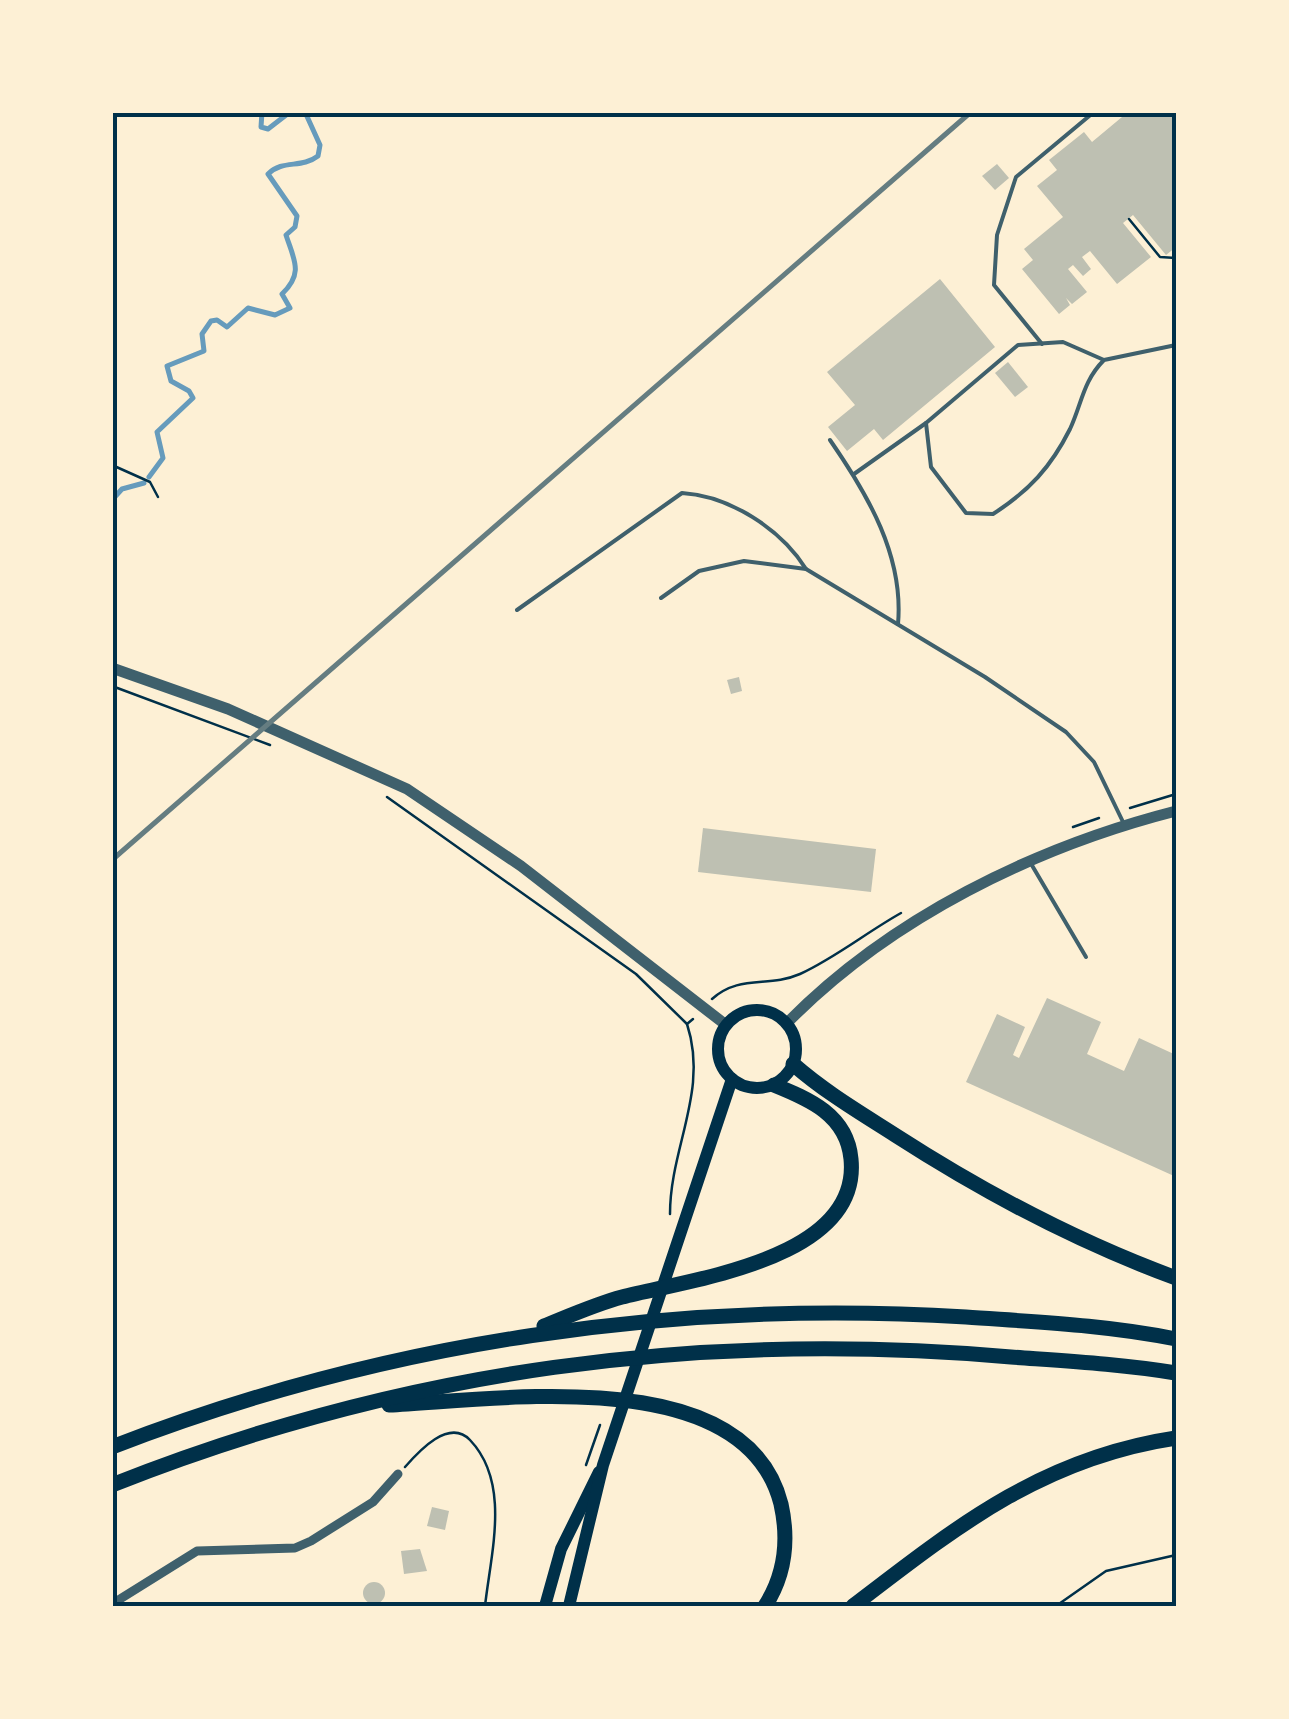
<svg xmlns="http://www.w3.org/2000/svg" width="1289" height="1719" font-family="Lato,sans-serif">
	<style>
		.lines { fill: none; stroke-linecap: round; stroke-linejoin: round }
		.stream { stroke: #669bbc; stroke-width: 5 }
		.building { fill: #bec0b2 }
		.path { stroke: #003049; stroke-width: 2.5 }
		.service { stroke: #3f606c; stroke-width: 4 }
		.minor { stroke: #3f606c; stroke-width: 9 }
		.tertiary { stroke: #3f606c; stroke-width: 11 }
		.secondary { stroke: #003049; stroke-width: 12 }
		.motorway { stroke: #003049; stroke-width: 15 }
		.rail { stroke: #657d81; stroke-width: 5 }
		.neatline { fill: none; stroke: #003049; stroke-width: 4 }
	</style>
	<rect width="100%" height="100%" fill="#fdf0d5"/>
	<g class="lines">
		<!-- stream -->
		<g class="stream">
			<polyline points="262,112 261,127 268,129 290,112"/>
			<path d="M149,477l14,-19 -6,-26 36,-34 -4,-7 -18,-10 -4,-15 37,-15 -2,-17 9,-13 6,-1 10,7 21,-19 27,7 15,-7 -8,-14c22,-21 12,-34 4,-59l9,-8 2,-11 -29,-42c15,-15 33,-5 50,-18l2,-11 -15,-33"/>
			<polyline points="112,500 122,489 144,483"/>
		</g>
	</g>
	<!-- building -->
	<g class="building">
		<polygon points="1128,112 1176,112 1176,247 1166,255 1133,215 1123,223 1151,257 1117,284 1090,251 1082,257 1091,269 1083,276 1073,265 1068,269 1087,292 1072,304 1066,298 1070,305 1059,314 1022,269 1033,260 1024,249 1063,217 1037,186 1057,170 1049,160 1084,132 1092,142"/>
		<polygon points="997,164 1009,178 995,190 982,176"/>
		<polygon points="940,279 995,347 883,440 874,429 847,451 828,427 855,405 827,372"/>
		<polygon points="1008,362 1028,387 1015,397 995,373"/>
		<polygon points="739,677 742,691 731,694 727,680"/>
		<polygon points="703,828 876,849 871,892 698,872"/>
		<polygon points="1047,998 1101,1022 1087,1054 1124,1071 1139,1038 1176,1055 1174,1176 966,1082 997,1014 1025,1027 1013,1055 1019,1058"/>
		<polygon points="432,1507 449,1511 445,1530 427,1526"/>
		<polygon points="420,1549 427,1571 404,1574 401,1551"/>
		<circle cx="374" cy="1593" r="11"/>
	</g>
	<g class="lines">
		<!-- path -->
		<g class="path">
			<polyline points="1129,219 1160,257 1176,258"/>
			<polyline points="112,465 150,482 158,497"/>
			<polyline points="112,686 270,745"/>
			<polyline points="387,797 636,974 687,1024"/>
			<polyline points="1130,808 1176,794"/>
			<polyline points="1073,827 1099,818"/>
			<path d="M712,999c28,-25 56,-11 88,-25 35,-16 67,-42 101,-61"/>
			<path d="M670,1214c0,-67 39,-123 17,-190l6,-5"/>
			<polyline points="586,1465 600,1425"/>
			<path d="M405,1467c14,-16 44,-49 65,-27 41,43 21,112 15,166"/>
			<polyline points="1056,1606 1106,1571 1176,1555"/>
		</g>
		<!-- service -->
		<g class="service">
			<polyline points="1042,344 994,285 997,235 1016,177 1094,112"/>
			<path d="M1104,360c-21,21 -22,43 -34,69 -19,38 -41,62 -77,85l-27,-1 -35,-46 -5,-44 92,-78 45,-3 41,18 72,-15"/>
			<path d="M830,440c38,55 74,116 68,184"/>
			<polyline points="854,474 926,423"/>
			<polyline points="661,598 699,571 744,561 806,569 985,677 1066,732 1094,762 1124,824"/>
			<path d="M517,610l165,-117c48,3 99,36 124,76"/>
			<polyline points="1030,862 1086,957"/>
		</g>
		<!-- minor -->
		<polyline class="minor" points="112,1604 197,1551 295,1548 311,1541 373,1502 398,1474"/>
		<!-- tertiary -->
		<g class="tertiary">
			<polyline points="112,668 228,709 407,789 521,866 726,1025"/>
			<path d="M787,1023c103,-105 248,-176 389,-212"/>
		</g>
		<!-- secondary -->
		<g class="secondary">
			<circle cx="757" cy="1049" r="39"/>
			<polyline points="545,1606 561,1549 599,1472"/>
			<polyline points="569,1606 603,1465 732,1079"/>
		</g>
		<!-- motorway -->
		<g class="motorway">
			<path d="M793,1064c32,28 66,48 102,71 90,58 180,106 281,143"/>
			<path d="M544,1326c25,-10 52,-22 78,-29 68,-18 239,-37 229,-138 -4,-44 -42,-60 -77,-74"/>
			<path d="M389,1405c109,-5 356,-44 392,99 8,36 4,71 -16,102"/>
			<path d="M112,1447c273,-106 562,-148 854,-130 70,5 142,8 210,22"/>
			<path d="M112,1485c292,-116 587,-155 899,-128 55,4 111,7 165,16"/>
			<path d="M853,1606c103,-79 189,-148 323,-168"/>
		</g>
		<!-- rail -->
		<polyline class="rail" points="112,860 971,112"/>
	</g>
	<!-- border -->
	<rect width="1289" height="1719" fill="none" stroke="#fdf0d5" stroke-width="230"/>
	<rect x="115" y="115" width="1059" height="1489" class="neatline"/>
</svg>
